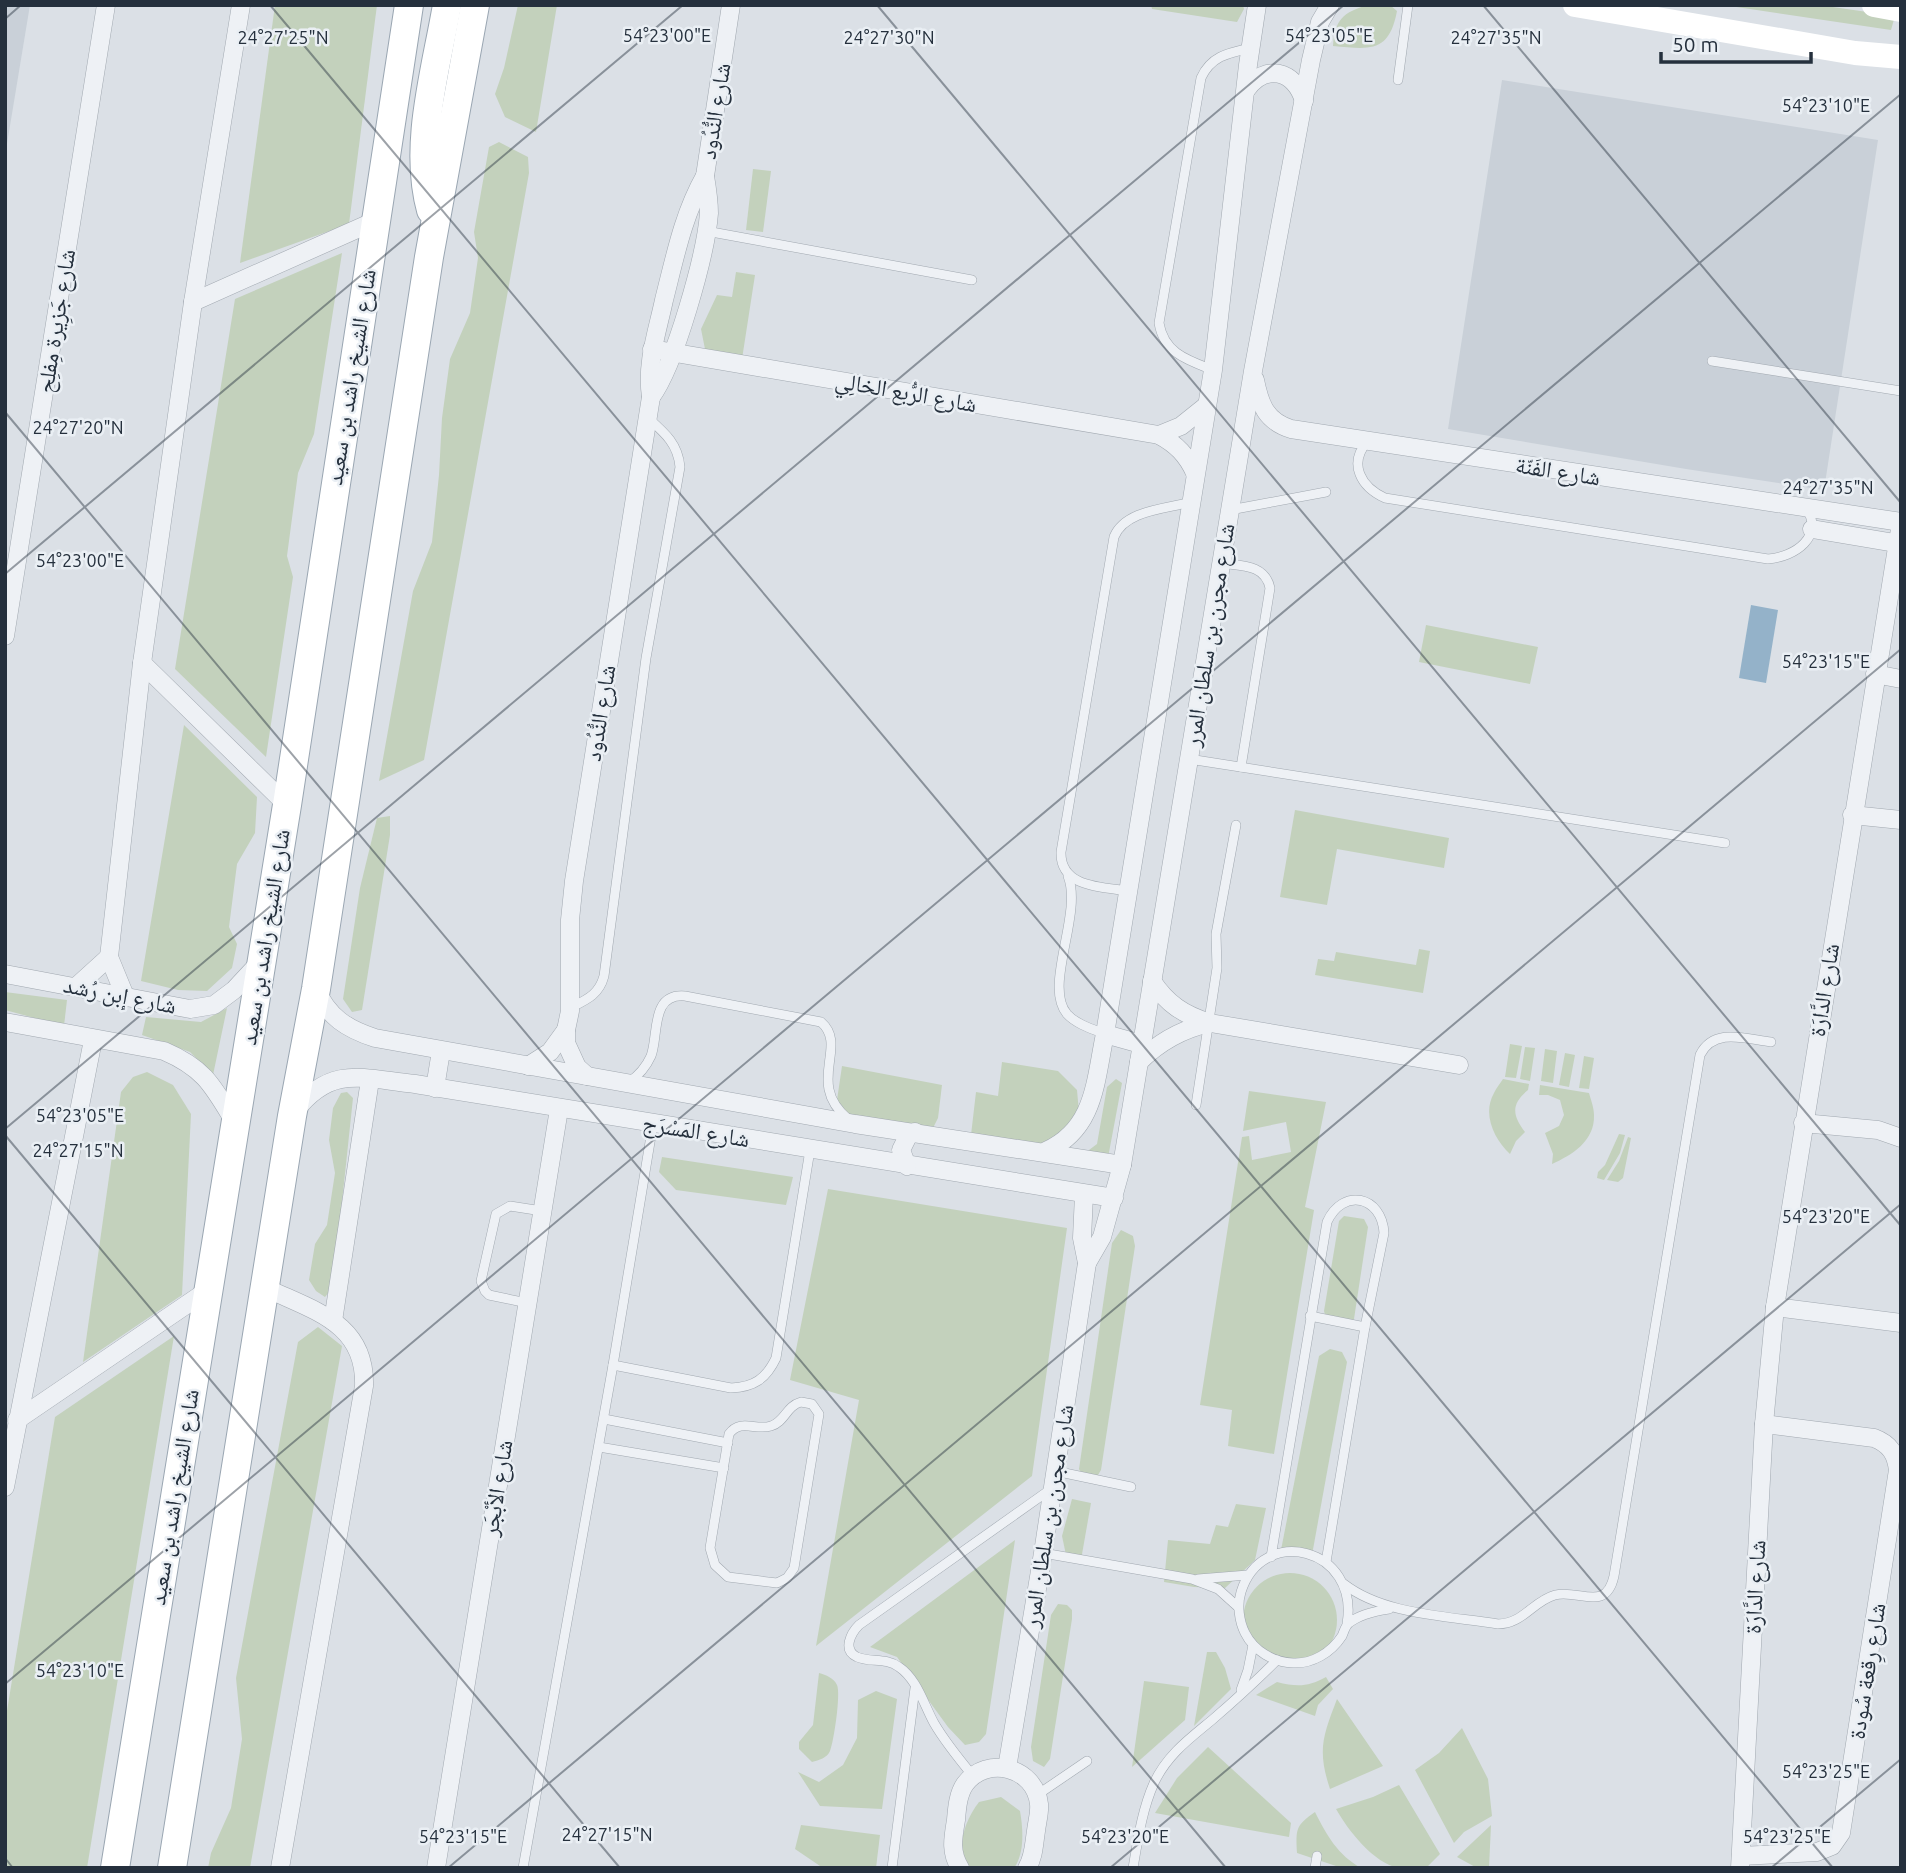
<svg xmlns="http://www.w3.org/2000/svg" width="1906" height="1873" font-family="Ubuntu,'Noto Naskh Arabic',sans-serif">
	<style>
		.built { fill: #c9d0d8 }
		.green { fill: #c3d1bc }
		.water { fill: #94b2c9 }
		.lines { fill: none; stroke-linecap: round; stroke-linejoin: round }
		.service-casing { stroke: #a1a8b0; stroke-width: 10 }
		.minor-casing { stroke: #a1a8b0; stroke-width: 19 }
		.primary-casing { stroke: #9aa6b2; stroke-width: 30 }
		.service { stroke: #eef1f5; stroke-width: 9 }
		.minor { stroke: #eef1f5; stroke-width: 18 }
		.secondary { stroke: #fff; stroke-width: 24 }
		.primary { stroke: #fff; stroke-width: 28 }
		.ticks { fill: none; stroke: #25303d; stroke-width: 2; stroke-opacity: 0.45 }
		.labels { text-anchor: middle; stroke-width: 5; stroke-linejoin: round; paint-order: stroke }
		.street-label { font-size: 23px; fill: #25303d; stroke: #eaeff4 }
		.ticks-label { font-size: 18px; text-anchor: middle; fill: #25303d; stroke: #eaeff4; stroke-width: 5; stroke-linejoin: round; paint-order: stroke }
	</style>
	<rect width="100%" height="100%" fill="#dbe0e6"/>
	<!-- built -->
	<g class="built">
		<polygon points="5,5 30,5 5,156"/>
		<polygon points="1502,80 1878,140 1824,490 1686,469 1448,429"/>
	</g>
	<!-- green -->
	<g class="green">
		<polygon points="275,5 377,5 349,224 240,263"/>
		<polygon points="518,5 557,5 536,132 505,117 495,94 504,68"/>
		<polygon points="1151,5 1243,5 1244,9 1237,22 1152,9"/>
		<path d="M1367,5l24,1 6,5c-8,43 -28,38 -64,35 2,-27 10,-33 34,-41z"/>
		<polygon points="1723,5 1819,5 1895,16 1891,30"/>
		<polygon points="499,142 528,157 529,173 424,760 379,781 413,591 432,542 439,475 442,418 450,359 470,313 478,258 474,232 489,147"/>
		<polygon points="753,169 771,171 763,232 746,230"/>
		<polygon points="342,253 314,434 298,473 287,556 293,577 266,757 175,669 235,299"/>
		<polygon points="736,272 755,275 742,359 706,354 701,329 717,295 732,297"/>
		<polygon points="1426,625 1538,647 1530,684 1419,662"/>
		<polygon points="184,725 257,797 255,833 237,864 229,927 237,944 232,968 207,991 178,990 141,981"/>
		<polygon points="1295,810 1449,838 1444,868 1337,849 1327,905 1280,897"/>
		<polygon points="390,816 390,835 362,1010 352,1012 343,999 360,888 377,818"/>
		<polygon points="1419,949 1430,951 1423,993 1315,975 1318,959 1334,961 1336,952 1416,965"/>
		<polygon points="5,992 67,1000 64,1026 5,1010"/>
		<polygon points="227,1008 213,1075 190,1052 142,1035 146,1017 201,1022"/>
		<polygon points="1510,1044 1522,1046 1516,1078 1505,1077"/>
		<polygon points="1525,1047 1535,1048 1530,1081 1520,1079"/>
		<polygon points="1545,1049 1557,1051 1553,1083 1541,1081"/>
		<polygon points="1565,1053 1575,1055 1569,1087 1559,1085"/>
		<polygon points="1584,1056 1594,1058 1589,1089 1579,1088"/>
		<polygon points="1002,1062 1058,1071 1077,1090 1080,1124 1060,1149 971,1135 976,1092 998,1096"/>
		<polygon points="842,1066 942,1085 938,1118 933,1128 850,1122 837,1100"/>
		<polygon points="147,1072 173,1085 191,1114 182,1295 83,1362 121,1092 133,1077"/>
		<polygon points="1116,1079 1122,1083 1107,1163 1085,1153 1097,1144 1107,1087"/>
		<path d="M1503,1079l26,5 -1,6c-17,14 -16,25 -3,42l-9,9 -6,13c-16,-15 -28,-40 -16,-61 2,-5 6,-9 9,-14z"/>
		<path d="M1540,1085l49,8c2,7 5,15 5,22 1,26 -22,40 -42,49l1,-10 -8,-21 14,-7 5,-11 -4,-15 -12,-5h-9z"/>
		<polygon points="1249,1091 1326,1102 1305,1207 1314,1210 1274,1454 1228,1446 1232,1410 1200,1405 1242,1137 1249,1136 1252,1160 1291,1152 1286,1122 1243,1131"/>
		<polygon points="347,1092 353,1098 333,1287 325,1297 316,1291 309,1280 315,1244 327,1225 335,1173 329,1140 333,1108 341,1093"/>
		<polygon points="1619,1134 1625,1135 1620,1153 1604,1180 1597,1178 1598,1172 1605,1165"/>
		<polygon points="1628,1137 1631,1138 1623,1178 1618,1182 1607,1180 1619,1161"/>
		<polygon points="662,1157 793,1177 786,1205 676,1190 659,1172"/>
		<polygon points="828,1189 1067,1228 1032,1476 816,1646 859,1400 790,1380"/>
		<polygon points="1344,1216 1364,1219 1368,1227 1354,1319 1346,1326 1327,1322 1324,1311 1339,1221"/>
		<polygon points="1121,1230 1133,1236 1135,1246 1101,1470 1095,1480 1085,1482 1079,1469 1112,1243"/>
		<polygon points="318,1327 342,1346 250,1868 208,1868 211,1853 231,1808 242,1739 236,1678 298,1342"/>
		<polygon points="174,1336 87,1868 5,1868 5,1723 55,1417"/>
		<polygon points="1330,1349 1342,1352 1347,1362 1312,1555 1281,1550 1319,1356"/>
		<polygon points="1072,1499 1091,1503 1081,1560 1066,1555 1062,1536"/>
		<polygon points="1236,1504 1266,1508 1255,1560 1225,1588 1194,1587 1164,1582 1168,1540 1210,1544 1216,1525 1228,1527"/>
		<polygon points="1015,1540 986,1734 979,1742 965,1745 948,1727 897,1657 870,1647"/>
		<circle cx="1290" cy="1620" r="47"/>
		<polygon points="1058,1604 1067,1605 1072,1610 1072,1619 1050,1759 1044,1767 1033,1761 1031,1747 1051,1615"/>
		<polygon points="1207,1652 1216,1652 1225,1668 1231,1689 1194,1726"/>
		<path d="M819,1673c7,2 15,5 18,12 4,8 -3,56 -7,66 -3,7 -11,9 -18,11l-13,-13v-7l14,-17z"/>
		<path d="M1326,1677l7,12 -15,16 -3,11 -59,-21 21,-13c20,5 31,5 49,-5z"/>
		<polygon points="1144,1681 1189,1687 1185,1720 1132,1767"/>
		<polygon points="876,1691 897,1699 882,1809 820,1806 798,1772 819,1782 843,1765 857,1738 858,1700"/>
		<path d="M1337,1699l46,67 -53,23c-13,-39 -7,-53 7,-90z"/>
		<polygon points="1462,1728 1488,1779 1492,1816 1464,1832 1454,1843 1415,1770 1439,1753"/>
		<polygon points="1208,1747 1291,1823 1289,1837 1155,1813 1177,1778"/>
		<path d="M1399,1785l41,69 -14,14c-8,0 -19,1 -27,0 -26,-5 -51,-38 -63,-59l37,-12z"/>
		<path d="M1001,1797l19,14c3,17 5,42 -6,57h-49c-9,-22 0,-48 14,-66z"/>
		<path d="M1315,1812c12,24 23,43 46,56h-19l-45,-15c-1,-24 -2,-27 18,-41z"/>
		<polygon points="801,1825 880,1835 876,1868 823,1868 795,1849"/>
		<polygon points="1491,1825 1489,1868 1477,1868 1457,1857"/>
	</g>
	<!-- water -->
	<polygon class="water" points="1751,605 1778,610 1766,683 1739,678"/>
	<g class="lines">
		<!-- service casing -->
		<g class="service-casing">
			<g id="service">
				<polyline points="1398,80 1408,5"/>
				<polyline points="706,231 972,280"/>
				<polyline points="1712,361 1901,391"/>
				<path d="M1213,370c-26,-10 -49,-17 -54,-47l42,-245c10,-22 27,-25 50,-30"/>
				<path d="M1367,442c-19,22 -6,45 18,56l383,61c27,-2 57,-23 38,-51"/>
				<polyline points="1230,510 1326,492"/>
				<path d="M1221,563c20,3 44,1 49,25l-29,179"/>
				<polyline points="1189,759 1725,843"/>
				<path d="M1068,876c15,38 -25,110 -1,138 9,10 25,15 38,20"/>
				<path d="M1129,891c-26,-4 -69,-3 -68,-39l53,-315c11,-27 52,-28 77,-35"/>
				<path d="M570,1008c16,-8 29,-13 34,-32l42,-318 34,-191c-2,-23 -15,-34 -32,-49"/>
				<path d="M629,1082c9,-6 17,-15 22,-26 8,-21 -1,-63 34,-60l136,26c28,24 -16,61 27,97"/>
				<polyline points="1196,1105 1217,968 1216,934 1236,825"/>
				<polyline points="527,1303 489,1295 485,1291 481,1281 496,1214 510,1206 542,1211"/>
				<polyline points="1310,1316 1365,1327"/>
				<path d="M613,1365l118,23c23,-1 35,-9 45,-30l34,-208"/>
				<path d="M801,1402l11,2 7,10 -25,154 -7,10 -10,5 -49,-6 -13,-12 -5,-17 19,-114c12,-16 26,-3 42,-8 14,-4 15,-20 30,-24z"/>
				<polyline points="604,1419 728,1443"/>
				<polyline points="599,1447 724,1468"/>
				<polyline points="1055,1471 1131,1487"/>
				<polyline points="1043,1553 1192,1579 1218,1589 1238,1607"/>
				<path d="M1271,1557l56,-335c16,-35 55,-26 57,11l-19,94 -39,235"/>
				<polyline points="1198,1579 1248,1575"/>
				<path d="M1344,1584c40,31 104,32 154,40 25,0 35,-23 57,-29 24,-6 51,18 59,-19l86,-521c14,-28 46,-16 71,-13"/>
				<path d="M1347,1624c13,-77 -85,-100 -106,-32 -4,13 -2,29 4,41 9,18 28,29 48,30 19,1 38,-10 49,-27 2,-4 3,-10 7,-13 11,-9 27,-12 40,-14"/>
				<polyline points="1241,1690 1248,1670 1253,1645"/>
				<path d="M973,1776c-14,-17 -28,-34 -39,-53 -10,-18 -17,-44 -35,-56 -14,-10 -28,-4 -42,-10 -15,-7 -6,-24 2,-32l192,-136"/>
				<polyline points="1037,1795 1087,1761"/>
				<polyline points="523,1868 613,1365 653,1124"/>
				<polyline points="892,1868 915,1688"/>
				<path d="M1133,1868c5,-29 9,-58 21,-85 13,-28 35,-44 58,-63 22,-19 44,-39 65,-60"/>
				<polyline points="1315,1868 1317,1856"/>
			</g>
		</g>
		<!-- minor casing -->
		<g class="minor-casing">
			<g id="minor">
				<path d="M1246,90c19,-27 49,-20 58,11"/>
				<polyline points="193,302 375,221"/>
				<path d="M652,349l507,86c17,9 28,20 36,38"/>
				<path d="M1255,380c5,25 11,41 36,49l610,93"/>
				<path d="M651,397c24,-32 55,-143 58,-184 0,-12 -2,-25 -4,-37l26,-171"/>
				<polyline points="1159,435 1181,426 1206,406"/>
				<polyline points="1812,529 1901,544"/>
				<polyline points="5,636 106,5"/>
				<polyline points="142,663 287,805"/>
				<polyline points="1875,674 1901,679"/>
				<polyline points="1852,815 1901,820"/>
				<polyline points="5,974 190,1009 214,1005 234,990 260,962"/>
				<path d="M1152,981c15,23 32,34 58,42l249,42"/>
				<polyline points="77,986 109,957"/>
				<path d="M316,989c12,28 31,40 59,49l480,86 267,41"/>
				<polyline points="125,996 109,957 142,663 193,302 241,5"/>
				<path d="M5,1022l159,29c40,17 49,35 70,70"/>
				<polyline points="1105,1034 1141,1044"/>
				<path d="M1139,1062c21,-21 43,-33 71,-39"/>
				<polyline points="528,1066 550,1052 566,1030"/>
				<path d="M587,1076l-10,-9 -11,-24v-13l4,-19v-91l4,-39 77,-484c-5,-34 6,-64 13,-97 11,-43 19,-85 41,-124"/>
				<polyline points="435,1088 441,1051"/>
				<path d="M296,1110c36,-46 68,-31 119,-26l699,114"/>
				<polyline points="1803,1123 1878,1130 1901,1138"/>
				<path d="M1046,1151c49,-22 49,-69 59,-117l108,-664 35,-305 9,-60"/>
				<polyline points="907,1166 901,1150 908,1136 915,1132"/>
				<polyline points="1087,1263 1102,1237 1122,1165 1253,371 1311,60 1320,22 1330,5"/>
				<path d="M266,1288c48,23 100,35 98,98l-84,482"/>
				<polyline points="1775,1307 1901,1323"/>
				<polyline points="333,1321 370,1080"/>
				<polyline points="17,1420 208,1290"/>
				<polyline points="5,1487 93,1040"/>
				<polyline points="1007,1768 1043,1553 1087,1263 1082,1238 1084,1195"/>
				<path d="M1741,1856l76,-4 15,-6 9,-13 57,-363c-2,-16 -8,-26 -24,-32l-110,-14"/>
				<polyline points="436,1868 559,1109"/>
				<path d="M960,1868c-10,-16 -7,-30 -4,-48 1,-12 2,-26 9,-36 22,-29 70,-17 74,20 1,8 -2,18 -3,27 -2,12 -2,26 -9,37"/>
				<polyline points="1740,1868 1764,1424 1775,1307 1901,523"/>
			</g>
		</g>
		<!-- primary casing -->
		<g class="primary-casing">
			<g id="primary">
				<path d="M431,210c-18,-65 5,-140 16,-205"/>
				<polyline points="115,1868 287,805 409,5"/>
				<polyline points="172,1868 292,1116 316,989 429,257 475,5"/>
			</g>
		</g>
		<!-- service -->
		<use href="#service" class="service"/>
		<!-- minor -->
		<use href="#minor" class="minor"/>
		<!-- secondary -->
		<g class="secondary">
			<polyline points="1575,5 1855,53 1901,57"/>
			<polyline points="1874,5 1901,10"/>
		</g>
		<!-- primary -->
		<use href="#primary" class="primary"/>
	</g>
	<!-- ticks -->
	<path class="ticks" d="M270,5l1563,1863M877,5l1024,1221M1483,5l418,498M5,19l16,-14M5,412l1221,1456M5,574l678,-569M5,1129l1339,-1124M5,1135l615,733M5,1684l1896,-1590M5,1858l8,10M448,1868l1453,-1219M1110,1868l791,-664M1771,1868l130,-109"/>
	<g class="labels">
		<!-- street labels -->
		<g class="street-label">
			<text transform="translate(715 111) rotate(-81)" y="8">شارع النُّدُود</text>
			<text transform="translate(56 321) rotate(-81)" y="8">شارع جَزِيرة مِفلِح</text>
			<text transform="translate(351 377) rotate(-81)" y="8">شارع الشيخ راشد بن سعيد</text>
			<text transform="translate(906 392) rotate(10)" y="8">شارع الرُّبع الخالِي</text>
			<text transform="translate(1558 471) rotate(9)" y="8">شارع الفَنّة</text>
			<text transform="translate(1209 635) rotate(-81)" y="8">شارع مجرن بن سلطان المرر</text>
			<text transform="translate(600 713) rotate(-81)" y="8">شارع النُّدُود</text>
			<text transform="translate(265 937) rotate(-81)" y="8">شارع الشيخ راشد بن سعيد</text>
			<text transform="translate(1824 990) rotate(-81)" y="8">شارع الدَّارَة</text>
			<text transform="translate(120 995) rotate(11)" y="8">شارع إبن رُشد</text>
			<text transform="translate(696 1131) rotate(9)" y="8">شارع المَسْرَج</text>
			<text transform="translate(497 1488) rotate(-81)" y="8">شارع الأبْجَر</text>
			<text transform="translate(174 1497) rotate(-81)" y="8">شارع الشيخ راشد بن سعيد</text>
			<text transform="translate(1048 1516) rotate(-81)" y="8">شارع مجرن بن سلطان المرر</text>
			<text transform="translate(1755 1587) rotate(-87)" y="8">شارع الدَّارَة</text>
			<text transform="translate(1867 1671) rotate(-81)" y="8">شارع رِقعة سُودة</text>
		</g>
	</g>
	<g class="ticks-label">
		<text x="667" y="42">54°23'00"E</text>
		<text x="1329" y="42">54°23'05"E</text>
		<text x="283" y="44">24°27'25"N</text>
		<text x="889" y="44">24°27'30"N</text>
		<text x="1496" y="44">24°27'35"N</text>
		<text x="1826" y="112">54°23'10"E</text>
		<text x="78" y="434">24°27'20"N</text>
		<text x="1828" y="494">24°27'35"N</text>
		<text x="80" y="567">54°23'00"E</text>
		<text x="1826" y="668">54°23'15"E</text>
		<text x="80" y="1122">54°23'05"E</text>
		<text x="78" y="1157">24°27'15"N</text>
		<text x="1826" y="1223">54°23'20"E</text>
		<text x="80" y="1677">54°23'10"E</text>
		<text x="1826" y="1778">54°23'25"E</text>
		<text x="607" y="1841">24°27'15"N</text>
		<text x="463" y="1843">54°23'15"E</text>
		<text x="1125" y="1843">54°23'20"E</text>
		<text x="1787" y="1843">54°23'25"E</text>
	</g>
	<!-- border -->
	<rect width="1906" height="1873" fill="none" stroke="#25303d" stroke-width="14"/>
	<!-- scale -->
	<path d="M1661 52v10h150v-10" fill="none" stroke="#25303d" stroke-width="3.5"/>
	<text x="1672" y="52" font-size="21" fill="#25303d" stroke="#eaeff4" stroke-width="5" paint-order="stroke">50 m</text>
</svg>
